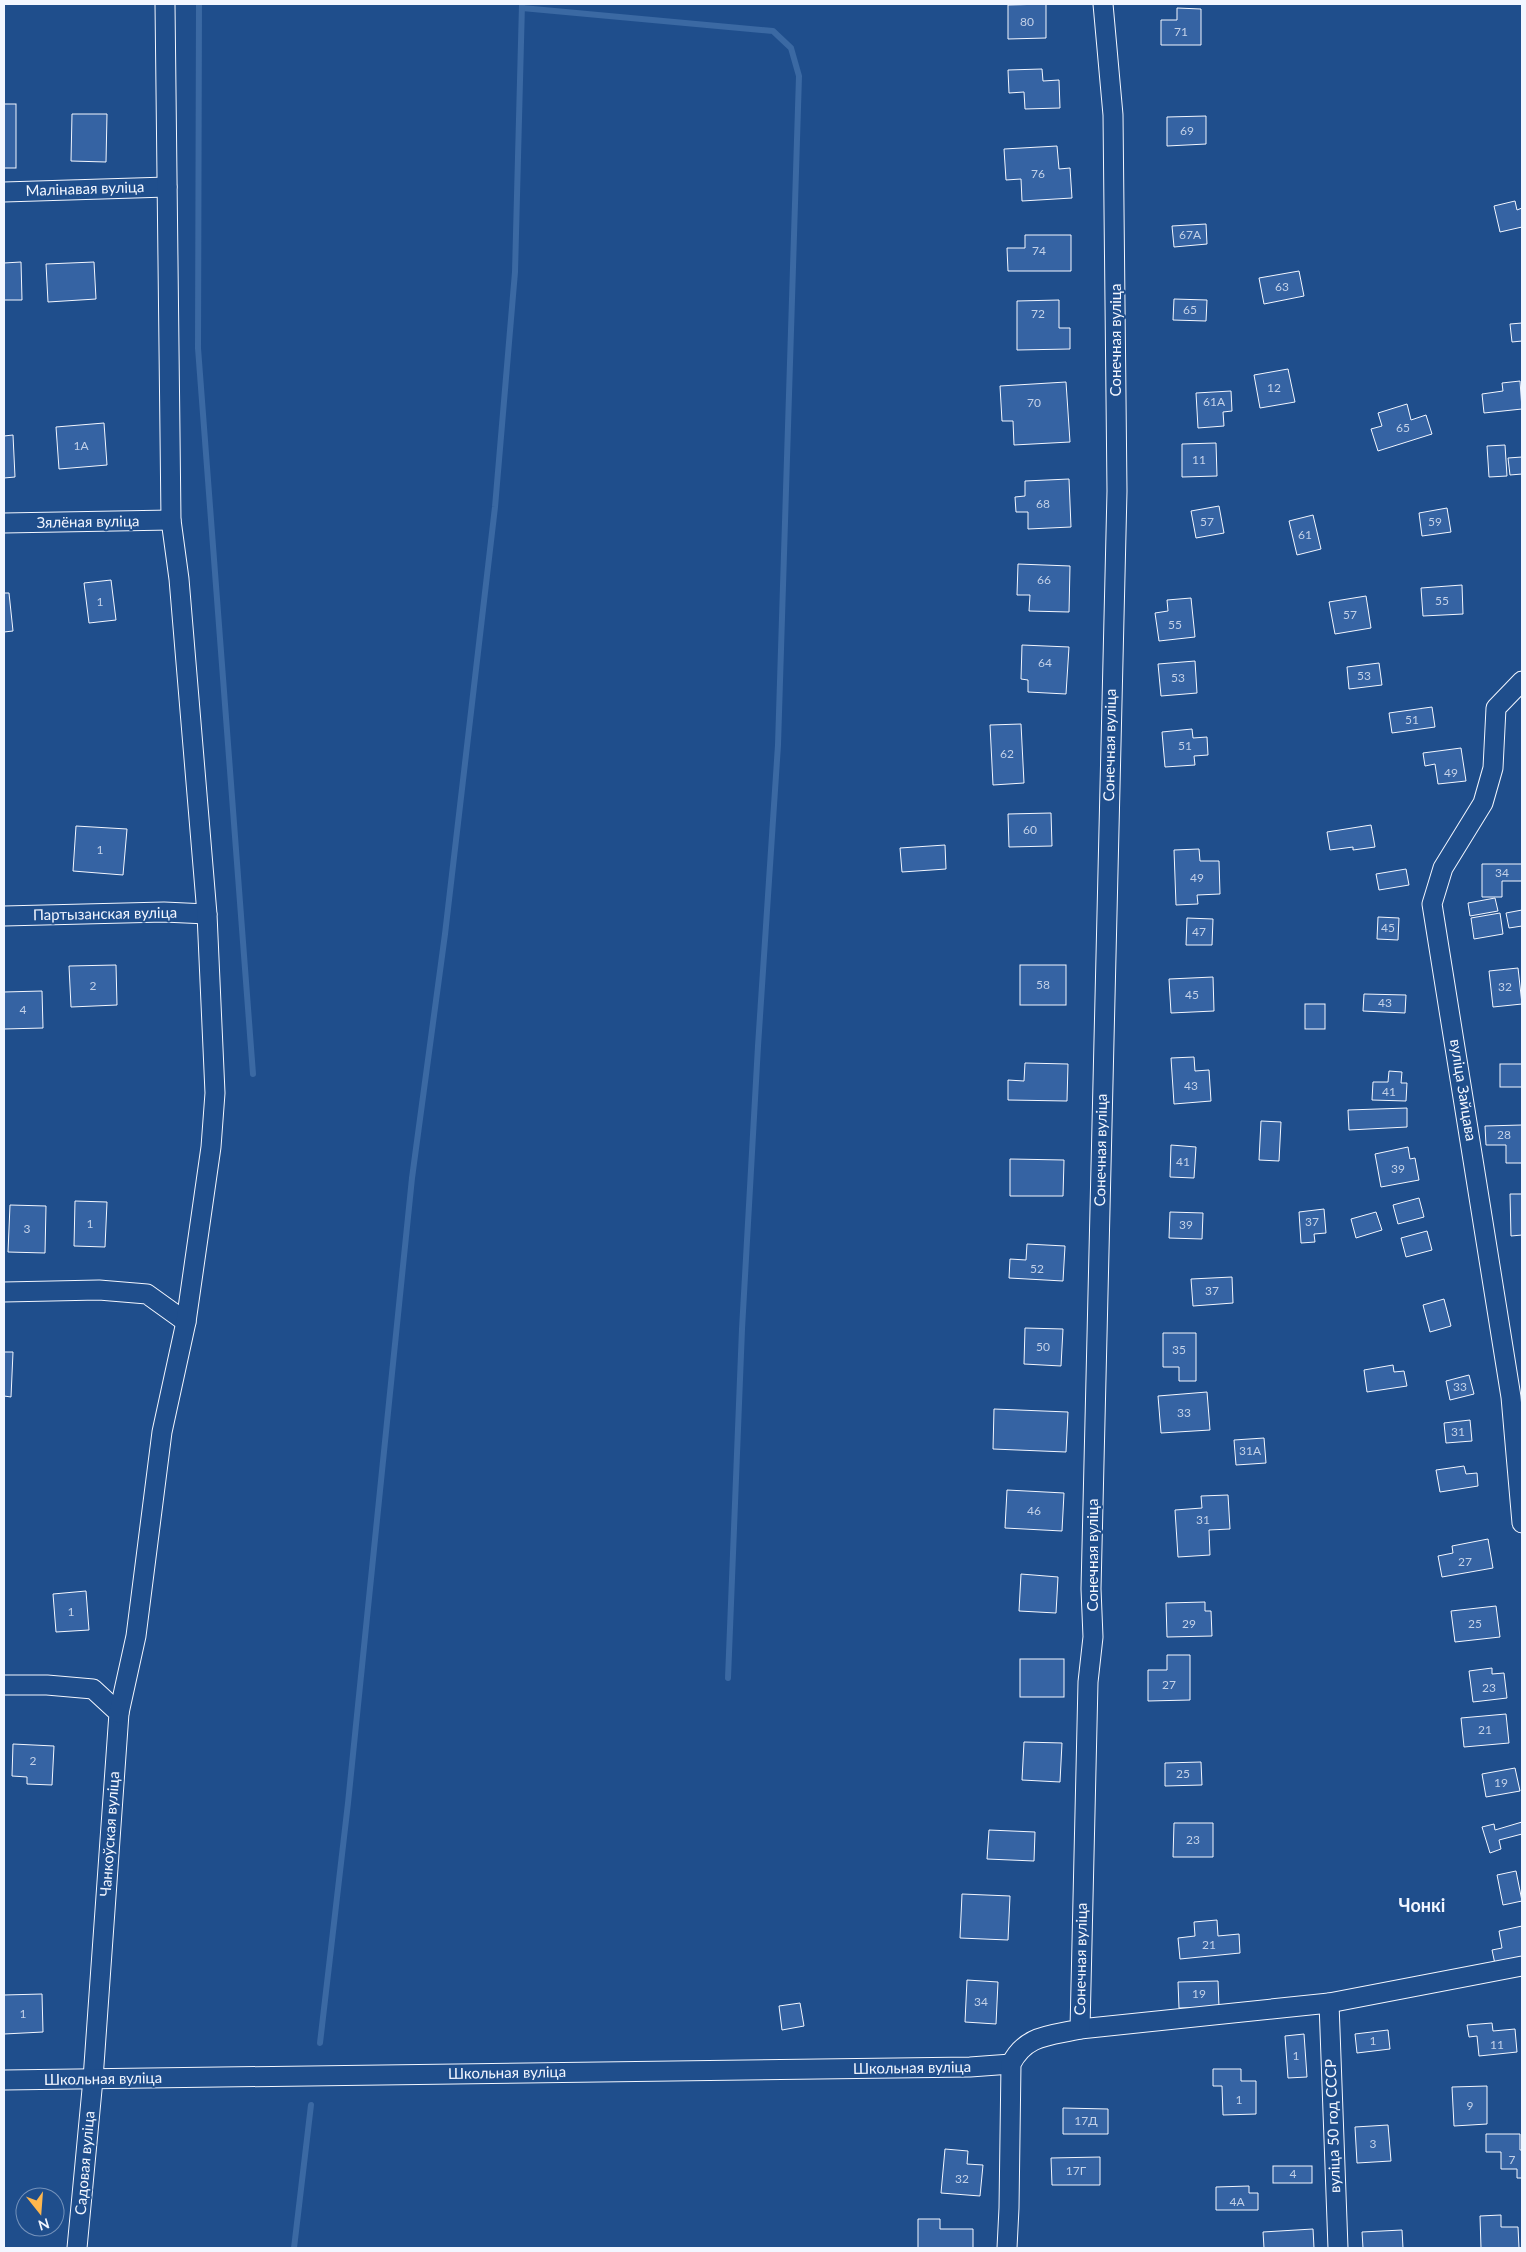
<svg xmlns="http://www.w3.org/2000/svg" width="1526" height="2252" font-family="Lato,sans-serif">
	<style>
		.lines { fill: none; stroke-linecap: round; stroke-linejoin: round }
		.stream { stroke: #3b69a3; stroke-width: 6 }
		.building { fill: #3563a3; stroke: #f2f6ff }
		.minor-casing { stroke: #f2f6ff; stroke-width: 21 }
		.minor { stroke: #1f4e8c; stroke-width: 19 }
		.labels { text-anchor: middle; stroke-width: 4; stroke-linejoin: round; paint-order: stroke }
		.number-label { font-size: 12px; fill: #c3d1e8 }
		.street-label { font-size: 15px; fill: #f2f6ff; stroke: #1f4e8c }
		.quarter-label { font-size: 18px; font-weight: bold; fill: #f2f6ff; stroke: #1f4e8c }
	</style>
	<rect width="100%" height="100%" fill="#1f4e8c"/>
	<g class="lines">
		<!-- stream -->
		<g class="stream">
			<polyline points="199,4 198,348 253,1074"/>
			<polyline points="522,8 773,31 791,48 799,76 778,745 758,1046 742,1329 728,1678"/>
			<polyline points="320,2043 348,1803 412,1178 445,934 495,507 515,272 522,4"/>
			<polyline points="294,2248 311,2105"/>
		</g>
	</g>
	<!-- building -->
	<g class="building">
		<polygon points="1046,4 1046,38 1008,39 1008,5"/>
		<polygon points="1177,8 1201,9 1201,45 1161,45 1161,20 1177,20"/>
		<polygon points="1042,69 1043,81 1059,80 1060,108 1025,109 1024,92 1009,93 1008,70"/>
		<rect x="4" y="104" width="12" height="64"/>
		<polygon points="72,114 107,114 106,162 71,161"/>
		<polygon points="1206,116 1206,144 1167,146 1167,117"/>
		<polygon points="1057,146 1059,169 1070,168 1072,198 1022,201 1021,179 1006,180 1004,149"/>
		<polygon points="1515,201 1517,210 1522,208 1522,227 1500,232 1494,206"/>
		<polygon points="1206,224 1207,244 1174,247 1172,226"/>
		<polygon points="1025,235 1071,235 1071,271 1008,271 1007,248 1025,248"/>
		<polygon points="21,262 22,300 4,300 4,263"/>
		<polygon points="94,262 96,299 48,302 46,264"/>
		<polygon points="1299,271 1304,296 1264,304 1259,278"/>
		<polygon points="1174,299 1207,300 1206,321 1173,320"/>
		<polygon points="1059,300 1059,328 1070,328 1070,349 1017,350 1017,301"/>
		<polygon points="1522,323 1522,341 1512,342 1510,324"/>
		<polygon points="1288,369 1295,402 1260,408 1254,375"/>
		<polygon points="1520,381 1522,409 1484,413 1482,394 1503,391 1502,383"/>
		<polygon points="1066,382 1070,442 1014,445 1013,421 1002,421 1000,386"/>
		<polygon points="1231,391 1232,411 1223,412 1224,426 1198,428 1196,393"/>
		<polygon points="1407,404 1411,420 1426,415 1432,434 1378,451 1371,429 1382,426 1378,413"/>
		<polygon points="104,423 107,465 59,469 56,427"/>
		<polygon points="13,435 15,477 4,478 4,436"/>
		<polygon points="1216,443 1217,476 1182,477 1182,444"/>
		<polygon points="1505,445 1507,476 1489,477 1487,446"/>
		<polygon points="1522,457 1522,474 1510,475 1508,458"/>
		<polygon points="1069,479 1071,527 1028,529 1028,512 1016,512 1015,497 1025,496 1025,481"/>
		<polygon points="1219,506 1224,533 1196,538 1191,511"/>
		<polygon points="1447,508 1451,532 1422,536 1419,513"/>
		<polygon points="1313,515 1321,549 1297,555 1289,521"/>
		<polygon points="1018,564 1070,566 1069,612 1029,611 1030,595 1017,595"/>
		<polygon points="111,580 116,620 89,623 84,583"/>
		<polygon points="1462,585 1463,614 1423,616 1421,588"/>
		<polygon points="4,593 9,593 13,631 4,632"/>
		<polygon points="1366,596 1371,628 1335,634 1329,602"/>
		<polygon points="1191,598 1195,637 1159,641 1155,613 1168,611 1167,600"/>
		<polygon points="1022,645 1069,647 1066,694 1028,692 1028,680 1021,679"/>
		<polygon points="1195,661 1197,693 1161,696 1158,664"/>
		<polygon points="1379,663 1382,685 1349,689 1347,667"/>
		<polygon points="1432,707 1435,727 1392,733 1389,713"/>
		<polygon points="1021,724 1024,783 993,785 990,725"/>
		<polygon points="1192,729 1193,738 1207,737 1208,755 1194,756 1195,765 1165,767 1162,732"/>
		<polygon points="1461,748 1466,781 1438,784 1435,764 1425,766 1423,753"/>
		<polygon points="1051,813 1052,846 1009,847 1008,814"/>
		<polygon points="1371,825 1375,847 1353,850 1353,847 1330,850 1327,832"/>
		<polygon points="76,826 127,829 123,875 73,871"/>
		<polygon points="945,845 946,869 902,872 900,848"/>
		<polygon points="1199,849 1200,861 1219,861 1220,894 1197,895 1198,904 1176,905 1174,850"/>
		<polygon points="1482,864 1522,864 1522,881 1502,881 1502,897 1482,897"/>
		<polygon points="1406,869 1409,885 1379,890 1376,874"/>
		<polygon points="1495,898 1498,911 1470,916 1468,903"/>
		<polygon points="1522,910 1522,926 1509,928 1506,913"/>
		<polygon points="1500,913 1503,934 1474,939 1471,918"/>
		<polygon points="1378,917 1399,918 1398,940 1377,939"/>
		<polygon points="1187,918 1213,919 1212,945 1186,945"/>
		<polygon points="116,965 117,1005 71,1007 69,966"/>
		<rect x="1020" y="965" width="46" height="40"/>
		<polygon points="1518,968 1522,1004 1493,1007 1489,971"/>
		<polygon points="1213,977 1214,1011 1171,1013 1169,979"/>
		<polygon points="42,991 43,1028 4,1029 4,992"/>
		<polygon points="1364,994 1406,995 1405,1013 1363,1011"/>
		<rect x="1305" y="1004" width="20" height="25"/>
		<polygon points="1194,1057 1195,1071 1209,1070 1211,1101 1174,1104 1171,1058"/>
		<polygon points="1025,1063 1068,1064 1067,1101 1008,1100 1008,1080 1024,1081"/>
		<rect x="1500" y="1064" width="22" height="23"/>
		<polygon points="1389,1071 1402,1072 1401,1083 1407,1083 1406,1101 1372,1100 1373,1082 1388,1082"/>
		<polygon points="1407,1108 1407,1127 1349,1130 1348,1110"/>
		<polygon points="1261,1121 1281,1122 1279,1161 1259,1160"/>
		<polygon points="1522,1125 1522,1163 1506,1163 1506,1145 1486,1145 1485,1126"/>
		<polygon points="1171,1145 1196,1147 1194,1178 1170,1177"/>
		<polygon points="1408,1147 1410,1159 1415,1158 1419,1180 1381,1187 1375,1154"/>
		<polygon points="1010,1159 1064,1160 1063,1196 1010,1196"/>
		<polygon points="1510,1194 1522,1194 1522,1235 1511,1236"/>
		<polygon points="1419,1198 1424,1217 1398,1224 1393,1205"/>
		<polygon points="75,1201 107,1202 105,1247 74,1246"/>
		<polygon points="10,1205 46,1206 45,1253 8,1252"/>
		<polygon points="1324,1209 1326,1233 1314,1234 1315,1242 1301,1243 1299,1212"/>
		<polygon points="1170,1212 1203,1213 1202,1239 1169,1238"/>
		<polygon points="1376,1212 1382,1230 1356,1238 1351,1219"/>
		<polygon points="1427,1231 1432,1250 1406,1257 1401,1238"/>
		<polygon points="1027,1244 1065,1246 1063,1281 1009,1278 1010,1259 1026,1260"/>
		<polygon points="1232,1277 1233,1303 1193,1306 1191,1279"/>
		<polygon points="1444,1299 1451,1326 1430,1332 1423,1305"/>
		<polygon points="1025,1328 1063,1329 1061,1366 1024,1364"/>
		<polygon points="1163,1333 1196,1333 1196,1381 1179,1381 1179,1367 1163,1367"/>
		<polygon points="4,1352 13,1352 11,1397 4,1396"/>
		<polygon points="1393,1365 1394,1372 1404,1371 1407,1386 1367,1392 1364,1370"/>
		<polygon points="1469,1375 1474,1394 1450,1400 1446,1381"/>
		<polygon points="1207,1392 1210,1430 1161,1433 1158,1396"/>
		<polygon points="994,1409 1068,1412 1066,1452 993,1449"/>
		<polygon points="1470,1420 1472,1441 1446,1443 1444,1423"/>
		<polygon points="1264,1438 1266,1463 1236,1465 1234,1440"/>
		<polygon points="1464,1466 1466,1474 1477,1473 1478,1486 1440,1492 1436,1470"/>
		<polygon points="1007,1490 1064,1493 1062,1531 1005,1528"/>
		<polygon points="1228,1495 1230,1529 1209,1530 1210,1555 1178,1557 1175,1510 1202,1508 1201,1496"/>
		<polygon points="1488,1539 1493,1568 1442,1577 1438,1556 1453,1553 1452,1546"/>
		<polygon points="1021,1574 1058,1577 1056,1613 1019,1611"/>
		<polygon points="86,1591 89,1630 56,1632 53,1594"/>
		<polygon points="1205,1602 1205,1611 1211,1611 1212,1636 1167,1637 1166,1603"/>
		<polygon points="1496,1606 1500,1637 1455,1642 1451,1611"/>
		<polygon points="1167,1655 1190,1655 1190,1700 1148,1701 1148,1670 1167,1670"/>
		<rect x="1020" y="1659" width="44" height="38"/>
		<polygon points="1492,1668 1492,1674 1504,1673 1507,1698 1473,1702 1469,1671"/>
		<polygon points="1506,1714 1509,1743 1464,1747 1461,1718"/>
		<polygon points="1024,1742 1062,1743 1060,1782 1022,1780"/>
		<polygon points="13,1744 54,1746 52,1785 27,1784 27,1777 12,1776"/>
		<polygon points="1201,1762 1202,1785 1165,1786 1165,1763"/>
		<polygon points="1515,1768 1520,1791 1486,1797 1482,1774"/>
		<polygon points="1522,1822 1522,1834 1499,1840 1501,1849 1490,1853 1482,1827 1494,1824 1495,1830"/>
		<polygon points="1174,1823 1213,1823 1213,1857 1173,1857"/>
		<polygon points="989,1830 1035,1832 1034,1861 987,1859"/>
		<polygon points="1516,1871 1522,1901 1503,1905 1497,1875"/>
		<polygon points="962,1894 1010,1896 1008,1940 960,1938"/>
		<polygon points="1217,1920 1218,1936 1239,1934 1240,1953 1180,1959 1178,1938 1195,1936 1194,1922"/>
		<polygon points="1522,1926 1522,1959 1495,1964 1492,1950 1502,1948 1499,1931"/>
		<polygon points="967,1980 998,1982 996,2024 965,2022"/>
		<polygon points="1218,1981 1219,2007 1179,2008 1178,1982"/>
		<polygon points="42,1994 43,2032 4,2034 4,1995"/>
		<polygon points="800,2003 804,2026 782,2030 779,2006"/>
		<polygon points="1492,2023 1493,2031 1515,2029 1517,2052 1479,2056 1477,2036 1469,2037 1467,2025"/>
		<polygon points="1388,2030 1390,2049 1357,2053 1355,2034"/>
		<polygon points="1304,2034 1307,2077 1288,2078 1285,2036"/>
		<polygon points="1213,2069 1241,2069 1241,2081 1256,2081 1256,2114 1223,2115 1222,2086 1213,2086"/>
		<polygon points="1487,2086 1487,2124 1454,2126 1452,2087"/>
		<polygon points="1063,2108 1108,2109 1108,2134 1063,2134"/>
		<polygon points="1388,2125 1391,2161 1357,2163 1355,2127"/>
		<polygon points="1486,2134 1520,2134 1520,2150 1522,2150 1522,2178 1517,2178 1517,2169 1501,2169 1501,2152 1486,2152"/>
		<polygon points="945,2149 968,2151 967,2164 983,2165 980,2196 941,2193"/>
		<polygon points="1100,2157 1100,2185 1052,2185 1051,2158"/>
		<rect x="1273" y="2166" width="39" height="17"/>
		<polygon points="1249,2186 1249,2193 1258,2193 1258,2210 1216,2210 1216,2187"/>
		<polygon points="1501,2215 1501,2227 1518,2227 1519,2248 1481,2248 1480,2216"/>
		<polygon points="918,2219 940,2219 940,2229 973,2229 973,2248 918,2248"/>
		<polygon points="1313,2229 1314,2248 1264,2248 1263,2232"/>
		<polygon points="1402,2230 1403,2248 1363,2248 1362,2232"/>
	</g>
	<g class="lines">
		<!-- minor casing -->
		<g class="minor-casing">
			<g id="minor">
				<polyline points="4,192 167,187"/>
				<polyline points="4,523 171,520"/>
				<polyline points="1522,681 1496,708 1493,768 1483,803 1443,868 1432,904 1511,1397 1522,1523"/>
				<polyline points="4,916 164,912 207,914"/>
				<polyline points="4,1292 99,1290 147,1294 186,1322"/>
				<polyline points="4,1685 47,1685 93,1689 119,1713 93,2079 77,2248"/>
				<polyline points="119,1713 136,1636 162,1432 186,1322 211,1147 215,1093 207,914 179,579 171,520 165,4"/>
				<polyline points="1329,2003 1338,2248"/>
				<polyline points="1080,2029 1329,2003 1522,1966"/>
				<polyline points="4,2080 970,2067 1011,2064"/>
				<path d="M1007,2248l2,-40 2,-144c15,-30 40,-28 69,-35l8,-347 5,-45 -2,-48 26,-1098 -4,-376 -10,-111"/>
			</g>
		</g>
		<!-- minor -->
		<use href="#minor" class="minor"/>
	</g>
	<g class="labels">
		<!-- number labels -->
		<g class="number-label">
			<text x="1027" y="26">80</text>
			<text x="1181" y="36">71</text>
			<text x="1187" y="135">69</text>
			<text x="1038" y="178">76</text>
			<text x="1190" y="239">67А</text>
			<text x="1039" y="255">74</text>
			<text x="1282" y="291">63</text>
			<text x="1190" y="314">65</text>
			<text x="1038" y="318">72</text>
			<text x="1274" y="392">12</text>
			<text x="1214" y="406">61А</text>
			<text x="1034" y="407">70</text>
			<text x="1403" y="432">65</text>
			<text x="81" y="450">1А</text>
			<text x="1199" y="464">11</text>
			<text x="1043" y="508">68</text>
			<text x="1207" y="526">57</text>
			<text x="1435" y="526">59</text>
			<text x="1305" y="539">61</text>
			<text x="1044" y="584">66</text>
			<text x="1442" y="605">55</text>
			<text x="100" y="606">1</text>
			<text x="1350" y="619">57</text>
			<text x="1175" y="629">55</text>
			<text x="1045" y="667">64</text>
			<text x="1364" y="680">53</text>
			<text x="1178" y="682">53</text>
			<text x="1412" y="724">51</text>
			<text x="1185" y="750">51</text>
			<text x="1007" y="758">62</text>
			<text x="1451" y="777">49</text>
			<text x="1030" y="834">60</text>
			<text x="100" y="854">1</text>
			<text x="1502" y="877">34</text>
			<text x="1197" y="882">49</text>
			<text x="1388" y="932">45</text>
			<text x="1199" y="936">47</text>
			<text x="1043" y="989">58</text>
			<text x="93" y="990">2</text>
			<text x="1505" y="991">32</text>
			<text x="1192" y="999">45</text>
			<text x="1385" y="1007">43</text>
			<text x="23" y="1014">4</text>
			<text x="1191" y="1090">43</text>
			<text x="1389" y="1096">41</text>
			<text x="1504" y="1139">28</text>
			<text x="1183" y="1166">41</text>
			<text x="1398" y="1173">39</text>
			<text x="1312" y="1226">37</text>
			<text x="90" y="1228">1</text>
			<text x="1186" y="1229">39</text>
			<text x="27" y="1233">3</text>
			<text x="1037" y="1273">52</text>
			<text x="1212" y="1295">37</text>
			<text x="1043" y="1351">50</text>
			<text x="1179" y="1354">35</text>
			<text x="1460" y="1391">33</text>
			<text x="1184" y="1417">33</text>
			<text x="1458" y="1436">31</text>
			<text x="1250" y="1455">31А</text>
			<text x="1034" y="1515">46</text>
			<text x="1203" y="1524">31</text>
			<text x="1465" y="1566">27</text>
			<text x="71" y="1616">1</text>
			<text x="1189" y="1628">29</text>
			<text x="1475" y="1628">25</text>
			<text x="1169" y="1689">27</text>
			<text x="1489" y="1692">23</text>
			<text x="1485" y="1734">21</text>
			<text x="33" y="1765">2</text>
			<text x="1183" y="1778">25</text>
			<text x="1501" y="1787">19</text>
			<text x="1193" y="1844">23</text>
			<text x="1209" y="1949">21</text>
			<text x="1199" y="1998">19</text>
			<text x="981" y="2006">34</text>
			<text x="23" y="2018">1</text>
			<text x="1373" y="2045">1</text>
			<text x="1497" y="2049">11</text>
			<text x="1296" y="2060">1</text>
			<text x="1239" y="2104">1</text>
			<text x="1470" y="2110">9</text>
			<text x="1086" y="2125">17Д</text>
			<text x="1373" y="2148">3</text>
			<text x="1512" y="2164">7</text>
			<text x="1076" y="2175">17Г</text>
			<text x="1293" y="2178">4</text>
			<text x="962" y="2183">32</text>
			<text x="1237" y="2206">4А</text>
		</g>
		<!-- street labels -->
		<g class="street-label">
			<text transform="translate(85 189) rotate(-2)" y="5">Малінавая вуліца</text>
			<text transform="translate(1116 340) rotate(-90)" y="5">Сонечная вуліца</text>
			<text transform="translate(88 522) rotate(-1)" y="5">Зялёная вуліца</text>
			<text transform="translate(1110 745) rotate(-89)" y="5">Сонечная вуліца</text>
			<text transform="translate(105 914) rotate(-1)" y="5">Партызанская вуліца</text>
			<text transform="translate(1463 1090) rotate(81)" y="5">вуліца Зайцава</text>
			<text transform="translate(1101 1150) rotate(-89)" y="5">Сонечная вуліца</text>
			<text transform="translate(1093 1555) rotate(-90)" y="5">Сонечная вуліца</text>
			<text transform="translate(110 1834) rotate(-86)" y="5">Чанкоўская вуліца</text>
			<text transform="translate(1081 1959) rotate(-89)" y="5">Сонечная вуліца</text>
			<text transform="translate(912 2068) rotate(-1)" y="5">Школьная вуліца</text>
			<text transform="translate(507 2073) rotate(-1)" y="5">Школьная вуліца</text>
			<text transform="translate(103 2079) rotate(-1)" y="5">Школьная вуліца</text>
			<text transform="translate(1333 2126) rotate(-92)" y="5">вуліца 50 год СССР</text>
			<text transform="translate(85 2163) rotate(-85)" y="5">Садовая вуліца</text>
		</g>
		<!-- quarter labels -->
		<g class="quarter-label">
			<text x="1422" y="1912">Чонкі</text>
		</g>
	</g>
	<!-- border -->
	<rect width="1526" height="2252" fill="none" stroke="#f2f6ff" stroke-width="10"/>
	<!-- north arrow -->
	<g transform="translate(40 2212) rotate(163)"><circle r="24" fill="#1f4e8c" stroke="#7391ba"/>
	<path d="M0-4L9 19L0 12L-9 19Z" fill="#ffb74d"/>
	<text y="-8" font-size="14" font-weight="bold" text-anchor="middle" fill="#f2f6ff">N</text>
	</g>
</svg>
